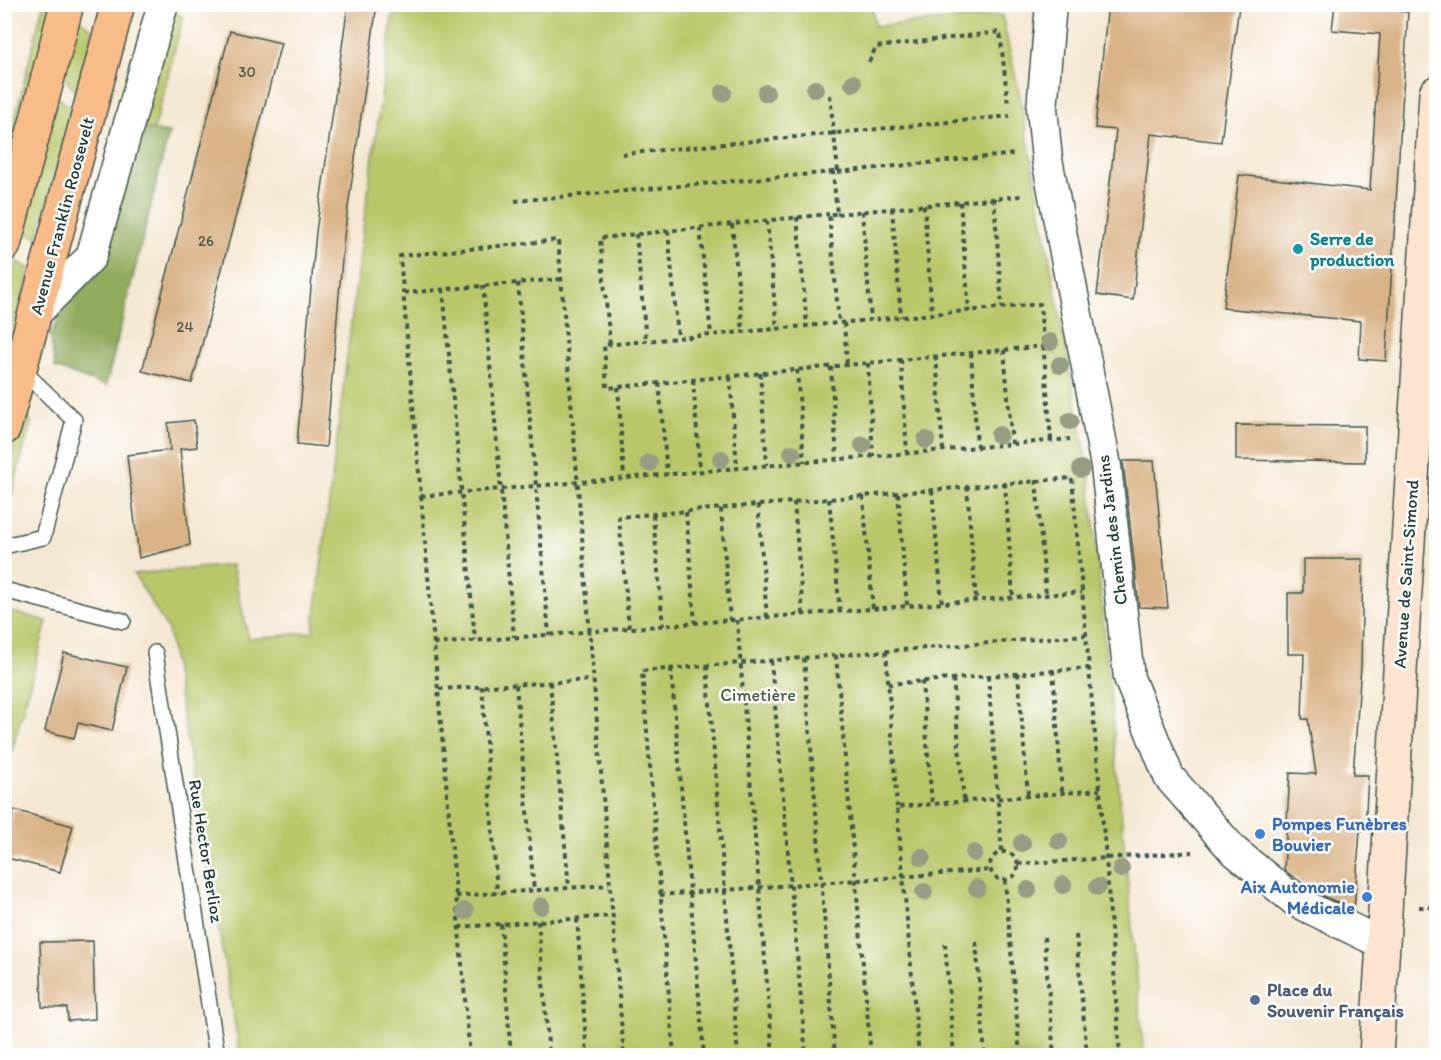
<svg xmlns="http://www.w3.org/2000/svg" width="1441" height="1060" font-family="Itim,sans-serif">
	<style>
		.green { fill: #b9c769; stroke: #6c824e; stroke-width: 1.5 }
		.forest { fill: #92ac5d; stroke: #587448; stroke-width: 1.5 }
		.building { fill: #d9b386 }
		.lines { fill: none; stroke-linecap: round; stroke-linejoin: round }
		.service-casing { stroke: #3f574c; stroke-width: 18 }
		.minor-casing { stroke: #3f574c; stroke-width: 33 }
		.secondary-casing { stroke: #3f574c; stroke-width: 36 }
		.primary-casing { stroke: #3f574c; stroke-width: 36 }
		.path { stroke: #3f574c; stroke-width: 4; stroke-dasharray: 4.5 4.5; stroke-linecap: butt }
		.service { stroke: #fff; stroke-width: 15 }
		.minor { stroke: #fff; stroke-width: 30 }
		.secondary { stroke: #fde4d0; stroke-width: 33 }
		.primary { stroke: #f9bc89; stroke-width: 33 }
		.tree { fill: #959d83 }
		.culture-dot { fill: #0f9aa8; stroke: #fff; stroke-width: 2 }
		.shop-dot { fill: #3f7fe0; stroke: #fff; stroke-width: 2 }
		.service-dot { fill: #5c6f8a; stroke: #fff; stroke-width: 2 }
		.labels { text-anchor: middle; stroke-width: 5; stroke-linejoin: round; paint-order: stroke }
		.number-label { font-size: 15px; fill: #4e5a48 }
		.street-label { font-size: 18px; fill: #1f3d34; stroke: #fff }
		.culture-label { font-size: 18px; font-weight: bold; fill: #0d838f; stroke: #fff; text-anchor: start }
		.park-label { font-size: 18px; fill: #466041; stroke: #fff }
		.shop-label { font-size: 18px; font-weight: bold; fill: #366cbe; stroke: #fff; text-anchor: start }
		.service-label { font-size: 18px; font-weight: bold; fill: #4e5e75; stroke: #fff; text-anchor: start }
	</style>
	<rect width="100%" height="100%" fill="#fff"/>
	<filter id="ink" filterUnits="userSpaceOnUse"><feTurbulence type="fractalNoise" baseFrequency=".0167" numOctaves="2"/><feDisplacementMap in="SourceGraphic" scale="12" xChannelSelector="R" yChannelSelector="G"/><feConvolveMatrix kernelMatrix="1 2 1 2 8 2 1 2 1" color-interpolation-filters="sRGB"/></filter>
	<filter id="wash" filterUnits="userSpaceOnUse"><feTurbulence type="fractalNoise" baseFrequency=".008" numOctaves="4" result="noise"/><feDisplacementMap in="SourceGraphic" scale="24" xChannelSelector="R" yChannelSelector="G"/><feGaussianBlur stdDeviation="1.35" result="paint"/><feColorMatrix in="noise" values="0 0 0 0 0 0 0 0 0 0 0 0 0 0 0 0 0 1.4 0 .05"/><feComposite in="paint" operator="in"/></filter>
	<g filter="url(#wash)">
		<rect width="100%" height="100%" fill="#f5e8d3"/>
		<!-- green -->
		<g class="green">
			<polygon points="43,5 55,5 5,205 5,158"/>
			<polygon points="872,5 875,26 1002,15 1020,97 1090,480 1144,1055 240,1055 168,630 134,574 232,565 249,639 313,632 362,235 394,5"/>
			<polygon points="172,12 183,17 154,130 141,128"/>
			<polygon points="78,18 93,30 76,92 64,78"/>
			<polygon points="58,97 73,109 37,239 25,231"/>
			<polygon points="17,261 30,269 11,336 5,330 5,306"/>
			<polygon points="23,409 31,422 8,508 5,509 5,479"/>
			<polygon points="5,610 47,621 5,777 4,610"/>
		</g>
		<!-- forest -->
		<polygon class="forest" points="141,128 169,133 106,386 55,368 50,334 68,304 97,274"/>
		<g id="blocks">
			<!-- building -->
			<g class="building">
				<polygon points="348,4 377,4 344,236 326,447 297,444 316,232"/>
				<polygon points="1108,4 1239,6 1221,142 1151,134 1133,300 1097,295 1116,130 1095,128"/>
				<polygon points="1335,4 1408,12 1386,361 1359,359 1361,321 1223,308 1239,175 1370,190 1380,34 1332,30"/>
				<polygon points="230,31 281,43 192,383 142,371"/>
				<polygon points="194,420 197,447 180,449 190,545 139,558 127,455 170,450 168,423"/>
				<polygon points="1236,425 1365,426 1365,462 1236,460"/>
				<polygon points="1123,461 1154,461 1168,608 1139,607"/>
				<polygon points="1303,559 1363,559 1361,666 1353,775 1368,775 1365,830 1360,831 1354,910 1315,892 1284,870 1290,773 1316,774 1308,719 1302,719 1304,654 1288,654 1288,593 1303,593"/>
				<polygon points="64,653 127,667 112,731 78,723 74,738 45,731"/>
				<polygon points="14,810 73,826 60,872 4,857"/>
				<polygon points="93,941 95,1019 68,1021 67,1008 42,1007 40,942"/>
			</g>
		</g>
	</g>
	<g filter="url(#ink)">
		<use href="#blocks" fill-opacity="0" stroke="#3f574c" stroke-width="1.5"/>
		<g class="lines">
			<!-- service casing -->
			<g class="service-casing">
				<g id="service">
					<polyline points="4,546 43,537 74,420 20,368"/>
					<polyline points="4,590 123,621"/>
					<polyline points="155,653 217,1056"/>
				</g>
			</g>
			<!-- minor casing -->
			<g class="minor-casing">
				<g id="minor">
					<polyline points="1051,4 1042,109 1047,159 1106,466 1129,678 1169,777 1233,850 1295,901 1383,944"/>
					<polyline points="36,313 91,257 163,4"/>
				</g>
			</g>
			<!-- secondary casing -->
			<g class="secondary-casing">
				<polyline id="secondary" points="1376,1056 1436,93"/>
			</g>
			<!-- primary casing -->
			<g class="primary-casing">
				<g id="primary">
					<polyline points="4,245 67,4"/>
					<polyline points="4,428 118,4"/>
				</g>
			</g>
			<!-- path -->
			<g class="path">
				<polyline points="869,62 876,47 1000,32 1008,104"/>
				<polyline points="830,95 838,172 833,172 837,214 829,214 839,323"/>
				<polyline points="622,154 1010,116"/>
				<polyline points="838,172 1016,154"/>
				<polyline points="994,198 1002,307"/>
				<polyline points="515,201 833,172"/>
				<polyline points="960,202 969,311"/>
				<polyline points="924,205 932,314"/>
				<polyline points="892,208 901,317"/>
				<polyline points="862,211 871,320"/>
				<polyline points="837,214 1021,196"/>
				<polyline points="797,217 807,326"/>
				<polyline points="767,221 777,329"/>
				<polyline points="732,224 743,331"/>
				<polyline points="700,228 711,335"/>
				<polyline points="668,231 678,337"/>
				<polyline points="636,234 646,341"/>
				<polyline points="518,283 549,635"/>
				<polyline points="483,285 514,637"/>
				<polyline points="443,289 475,640"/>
				<polyline points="404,293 561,279"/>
				<polyline points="844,323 847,365"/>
				<polyline points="610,344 600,238 829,214"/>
				<polyline points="1045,346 607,388 604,345 1040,304 1051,440"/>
				<polyline points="1004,350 1012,444"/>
				<polyline points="971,353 977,447"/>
				<polyline points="936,356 943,450"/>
				<polyline points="901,360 907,453"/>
				<polyline points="868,363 873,456"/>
				<polyline points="831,367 837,459"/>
				<polyline points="797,370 804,462"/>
				<polyline points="760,373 767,465"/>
				<polyline points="730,377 737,467"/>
				<polyline points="693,380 700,470"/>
				<polyline points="659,383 667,474"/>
				<polyline points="618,387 624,477"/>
				<polyline points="1036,480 1046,595"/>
				<polyline points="1005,483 1013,598"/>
				<polyline points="967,486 976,600"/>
				<polyline points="932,490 942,603"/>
				<polyline points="898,493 907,606"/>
				<polyline points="421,496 1070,439"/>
				<polyline points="863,496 873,609"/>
				<polyline points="829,499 840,612"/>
				<polyline points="794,502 803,615"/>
				<polyline points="758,505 767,618"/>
				<polyline points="721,509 730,620"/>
				<polyline points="686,512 695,623"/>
				<polyline points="653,515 663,626"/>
				<polyline points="737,620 773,1056"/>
				<polyline points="629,628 619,517 1072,478 1106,858 1120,1056"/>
				<polyline points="434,644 1082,592"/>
				<polyline points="886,651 897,807"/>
				<polyline points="836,655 871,1056"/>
				<polyline points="804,658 835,1056"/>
				<polyline points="771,661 806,1056"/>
				<polyline points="707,666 738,1056"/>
				<polyline points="671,669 704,1056"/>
				<polyline points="1053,670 1062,793"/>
				<polyline points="1018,673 1028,796"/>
				<polyline points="988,676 1002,852"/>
				<polyline points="953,679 964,802"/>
				<polyline points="922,681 932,804"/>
				<polyline points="550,682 569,888"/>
				<polyline points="888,684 1089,668"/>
				<polyline points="516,685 534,891"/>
				<polyline points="482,686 497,893"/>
				<polyline points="439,689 592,680"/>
				<circle cx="1004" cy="866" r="14"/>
				<polyline points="1018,864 1194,852"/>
				<polyline points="1005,880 1020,1056"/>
				<polyline points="660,895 991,870"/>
				<polyline points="456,896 609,885"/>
				<polyline points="1419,907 1436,907"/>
				<polyline points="577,919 587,1056"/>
				<polyline points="538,921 549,1056"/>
				<polyline points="501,924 511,1056"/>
				<polyline points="459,927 612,916"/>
				<polyline points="1076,935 1087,1055"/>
				<polyline points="1044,937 1054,1056"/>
				<polyline points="976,942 985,1056"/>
				<polyline points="945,944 954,1056"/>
				<polyline points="470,1056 400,256 558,240 624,1056"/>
				<polyline points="674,1056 642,671 1086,635"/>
				<polyline points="919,1056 897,807 1100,790"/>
				<polyline points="1082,1056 1120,1052"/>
			</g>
			<!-- service -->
			<use href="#service" class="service"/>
			<!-- minor -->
			<use href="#minor" class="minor"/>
			<!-- secondary -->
			<use href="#secondary" class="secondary"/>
			<!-- primary -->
			<use href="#primary" class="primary"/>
		</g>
		<!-- trees -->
		<g class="tree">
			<circle cx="853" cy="83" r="9"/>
			<circle cx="815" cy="89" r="9"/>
			<circle cx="723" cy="93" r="9"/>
			<circle cx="766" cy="93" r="9"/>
			<circle cx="1050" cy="342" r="9"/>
			<circle cx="1060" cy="365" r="9"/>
			<circle cx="1070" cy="421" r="9"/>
			<circle cx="999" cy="435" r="9"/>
			<circle cx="926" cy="440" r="9"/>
			<circle cx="863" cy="445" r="9"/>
			<circle cx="792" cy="453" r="9"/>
			<circle cx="721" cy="459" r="9"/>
			<circle cx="649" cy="463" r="9"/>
			<circle cx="1081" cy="469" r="9"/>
			<circle cx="1059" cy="841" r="9"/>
			<circle cx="1022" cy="843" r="9"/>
			<circle cx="974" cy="853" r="9"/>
			<circle cx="922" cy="857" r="9"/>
			<circle cx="1121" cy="869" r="9"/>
			<circle cx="1063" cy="885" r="9"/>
			<circle cx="1098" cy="887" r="9"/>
			<circle cx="977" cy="888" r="9"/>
			<circle cx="1028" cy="890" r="9"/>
			<circle cx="924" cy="892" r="9"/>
			<circle cx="541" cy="906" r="9"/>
			<circle cx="465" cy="911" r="9"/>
		</g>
	</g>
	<!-- markers -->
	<circle class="culture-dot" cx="1298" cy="249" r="6"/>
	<g class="shop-dot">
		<circle cx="1260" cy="834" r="6"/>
		<circle cx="1367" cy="897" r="6"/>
	</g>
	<circle class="service-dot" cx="1255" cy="1000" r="6"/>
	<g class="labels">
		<!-- number labels -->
		<g class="number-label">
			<text x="247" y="77">30</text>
			<text x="206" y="246">26</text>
			<text x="185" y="332">24</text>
		</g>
		<!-- street labels -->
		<g class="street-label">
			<text transform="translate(62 216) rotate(-75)" y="6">Avenue Franklin Roosevelt</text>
			<text transform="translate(1112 530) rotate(-97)" y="6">Chemin des Jardins</text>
			<text transform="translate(1406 574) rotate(-86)" y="6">Avenue de Saint-Simond</text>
			<text transform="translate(206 851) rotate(81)" y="6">Rue Hector Berlioz</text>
		</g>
		<!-- culture labels -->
		<g class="culture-label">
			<text x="1310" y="245">Serre de<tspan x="1310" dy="21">production</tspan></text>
		</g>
		<!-- park labels -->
		<g class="park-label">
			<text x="758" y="701">Cimetière</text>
		</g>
		<!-- shop labels -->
		<g class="shop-label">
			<text x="1272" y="830">Pompes Funèbres<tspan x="1272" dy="21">Bouvier</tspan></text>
			<text x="1355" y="893" text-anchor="end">Aix Autonomie<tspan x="1355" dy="21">Médicale</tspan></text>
		</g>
		<!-- service labels -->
		<g class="service-label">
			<text x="1267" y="996">Place du<tspan x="1267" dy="21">Souvenir Français</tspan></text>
		</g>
	</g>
	<!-- margin -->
	<rect width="1441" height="1060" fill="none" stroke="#fff" stroke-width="24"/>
</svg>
